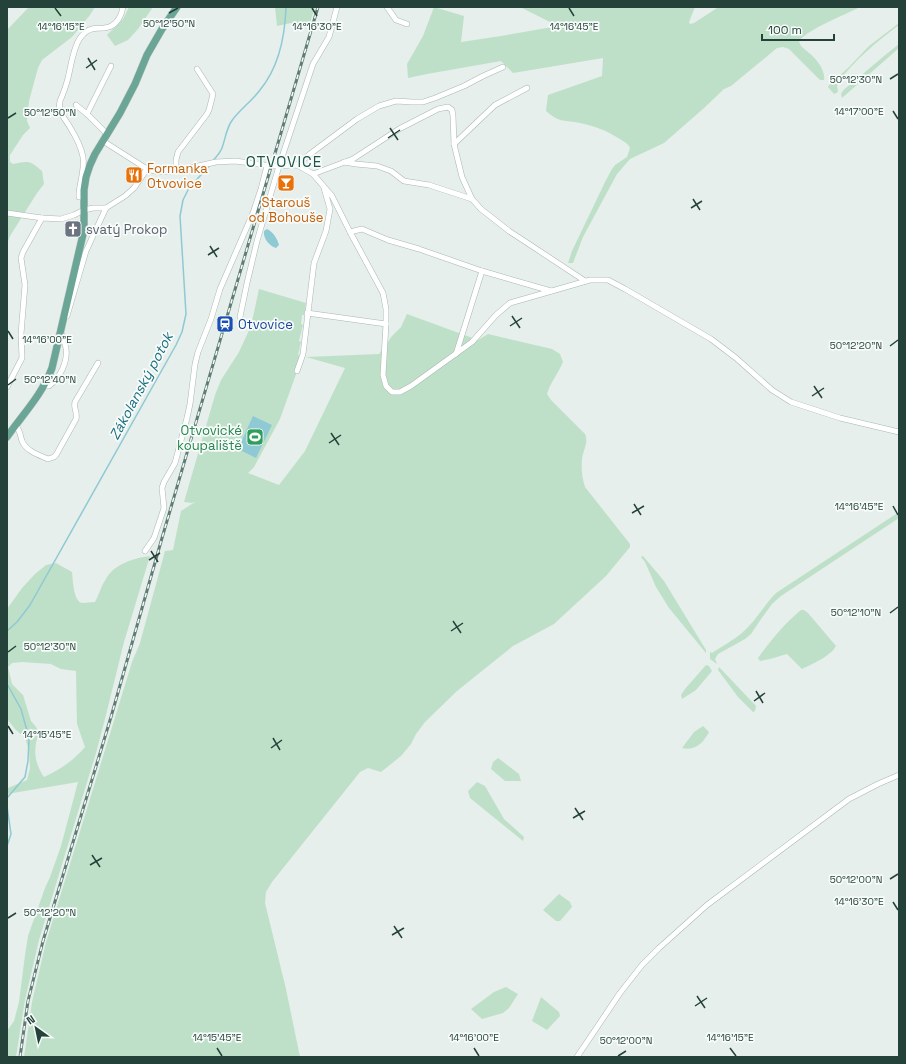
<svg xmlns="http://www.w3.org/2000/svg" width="906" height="1064" font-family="'Space Grotesk',sans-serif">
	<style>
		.green { fill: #bfe0c8; fill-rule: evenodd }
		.water { fill: #8ec9d4 }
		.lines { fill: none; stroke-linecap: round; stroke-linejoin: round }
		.stream { stroke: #8ec9d4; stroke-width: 1.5 }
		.minor-casing { stroke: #a8b8b2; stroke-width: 6 }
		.major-casing { stroke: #c2cac8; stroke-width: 8 }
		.minor { stroke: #fff; stroke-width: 5 }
		.major { stroke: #6aa596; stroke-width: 7 }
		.rail-casing { stroke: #5f7d75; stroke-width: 3 }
		.rail { stroke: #f7fbf9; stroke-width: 1.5; stroke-dasharray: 4.5; stroke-linecap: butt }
		.ticks { fill: none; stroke: #24423a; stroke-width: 1.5 }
		.labels { text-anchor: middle; stroke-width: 3.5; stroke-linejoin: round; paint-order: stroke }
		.food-label { font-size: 13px; fill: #c56008; stroke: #f7fbf9; text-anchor: start }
		.worship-label { font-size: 13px; fill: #5b616d; stroke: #f7fbf9; text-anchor: start }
		.transit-label { font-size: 13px; fill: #164399; stroke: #f7fbf9; text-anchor: start }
		.leisure-label { font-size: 13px; fill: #27864d; stroke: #f7fbf9; text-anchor: end }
		.water-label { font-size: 14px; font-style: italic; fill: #1c6f80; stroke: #f7fbf9 }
		.quarter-label { font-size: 15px; letter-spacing: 1px; fill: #1f5548; stroke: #f7fbf9 }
		.ticks-label { font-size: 10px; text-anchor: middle; fill: #24423a; stroke: #f7fbf9; stroke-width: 3.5; stroke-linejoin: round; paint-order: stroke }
	</style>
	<rect width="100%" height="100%" fill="#e6efeb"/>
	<!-- green -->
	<g class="green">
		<path d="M29,7h66l-5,8 -18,22 -30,23 -4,8 -9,33 -2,20 3,7 -7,7 -13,20v7l3,2c17,-3 16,-4 29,7l2,13 -7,9 -27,43 -3,8v-214z"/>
		<polygon points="129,7 153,7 138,29 128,40 115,46 107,35 123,19"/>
		<polygon points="275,7 315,7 308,29 291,23 277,26"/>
		<path d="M434,7l30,9 -3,26 40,-6 57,-10 -38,-19h175l-6,15 1,2 4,-1 23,-15 4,-1h139c-15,8 -52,22 -61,34 1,6 6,8 10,12 7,5 17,18 15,27h-4l-31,-31 -6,-2 -6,1 -46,38 -7,3 -21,20 -39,34 -34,16 -13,15 -34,63 -10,26h-5l4,-12 33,-69 7,-13 3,-4 12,-8 3,-9c-2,-5 -7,-7 -12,-10 -12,-8 -24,-12 -38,-15 -15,-3 -21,0 -34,-12l2,-16 54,-19 1,-18 -90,15 -12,-12 -74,13 -19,4 -1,-14 16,-28z"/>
		<path d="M899,23v2c-23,17 -44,35 -61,57l-1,4 1,6 -4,2 -6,-7 1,-2 19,-17 21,-22z"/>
		<path d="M899,44v4l-57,50 -1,-4c3,-6 9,-9 14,-13 14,-13 29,-25 44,-37z"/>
		<path d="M259,289l47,14 -2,12h-2l-1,9 2,1 -4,16 2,1 -3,13 2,1 -1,10 -19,53 -26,48 -6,6 31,12 26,-34 40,-83 -39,-11 73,-3 13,-18 9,-9 6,-13 71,26 10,-6 64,15 8,5 3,8c-5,12 -13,21 -16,32l4,6 34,34c4,9 -2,16 -3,25 -1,10 0,19 3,28l45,57v3l-24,29 -52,48 -41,22 -56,45 -32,31 -9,12 -5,10 -10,12 -20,16 -13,-4 -8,4 -88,110 -6,10 -1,11 21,86 14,68h-276l8,-55 14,-60 86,-280 8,-19 25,-92 8,-1 8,-39 14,-9h-1l-2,1 -8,-1 31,-107 6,-15 18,-28 12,-26z"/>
		<path d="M899,512v6l-118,78 -9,8 -11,15 -10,15 -6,5 -27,15 -3,5 2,5 -7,-5v-7l2,1c10,-7 22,-13 31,-21 13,-11 21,-27 33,-39z"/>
		<path d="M150,556l-26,86 -18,73 -10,38 -57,187 -14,60 -9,57h-9v-26l7,-10 5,-19 6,-47 3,-19 17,-48 5,-11 11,-31 17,-64 -71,12 1,-6 19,-8 3,-12 -1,-18 -4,-12 -10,-9 -7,-9 -1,-4v-107l15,-21 13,-14 11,-9 10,-2 16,9c1,7 1,29 10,31 4,0 9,-1 13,-1 4,-7 6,-16 11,-23 8,-15 28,-21 44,-23zM22,662l29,2 10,5 15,2 1,53 8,23c-11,13 -25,23 -41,30 -10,-14 -11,-29 -5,-44l-3,-6 -5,-6 -8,-26 -11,-11 -4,-17 4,-4z"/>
		<polygon points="643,556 664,581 706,650 706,653 669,608 656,587 645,562 641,557"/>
		<path d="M801,610h3l4,3 28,33c-5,10 -24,18 -34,23l-15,-15 -17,5 -10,2 -2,-3c13,-18 26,-34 43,-48z"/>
		<polygon points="706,665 709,666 712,671 696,690 682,699 681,695 685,689"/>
		<polygon points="719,667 756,706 755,711 753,712 738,697 718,670"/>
		<path d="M703,726l6,6c-6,11 -13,19 -27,16l12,-16z"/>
		<polygon points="498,758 519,774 521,781 505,781 491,769 493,762"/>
		<polygon points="477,782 485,786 504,819 524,837 523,841 470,798 468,791"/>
		<polygon points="559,894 570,902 572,907 560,921 556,921 543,910"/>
		<polygon points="506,987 518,994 509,1008 503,1013 482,1019 471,1009 494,992"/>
		<polygon points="541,997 559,1012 560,1016 547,1030 532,1021"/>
	</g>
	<!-- water -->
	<g class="water">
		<path d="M267,229c6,3 10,9 12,16l-3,3c-7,-2 -13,-10 -12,-17z"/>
		<polygon points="253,416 272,425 256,458 238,449"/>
	</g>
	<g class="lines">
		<!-- stream -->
		<g class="stream">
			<path d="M213,161c3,-4 7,-8 9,-13 3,-8 4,-18 9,-26 6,-10 21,-21 29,-32 19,-23 25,-53 26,-83"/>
			<polyline points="7,631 17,622 30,605 176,345 182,332 186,314 180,216 183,200 189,188 210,165"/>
			<polyline points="7,684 21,709 29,738 28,761 25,777 7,798"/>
			<polyline points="7,806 11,834 7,846"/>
		</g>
		<!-- minor casing -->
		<g class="minor-casing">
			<g id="minor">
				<polyline points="387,7 396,20 407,24"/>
				<polyline points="76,105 87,114 107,134"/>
				<polyline points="87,114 111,66"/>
				<polyline points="103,141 147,169 159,172 176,171 216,162 235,161 272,166 297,165 313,174 332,196 350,232 383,293 386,309 386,324 383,375 386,386 392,392 400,392 411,386 472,342 496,315 510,303 590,280 608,280 625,289 711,339 736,358 772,390 791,402 840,418 899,432"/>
				<polyline points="454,144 495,105 527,88"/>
				<polyline points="344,162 356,164 377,166 391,171 404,181 429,185 472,199"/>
				<polyline points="297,165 310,154 357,119 379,106 396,101 412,102 423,102 435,98 464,86 483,76 503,67"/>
				<polyline points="176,171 176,160 178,152 207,114 209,110 213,94 197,69"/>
				<polyline points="313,174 353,159 399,129 438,109 448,107 452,110 453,116 454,144 462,177 472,199 481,209 509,231 538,250 585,281"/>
				<path d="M83,197h-4v-4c1,-10 6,-26 4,-36 -2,-10 -7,-20 -12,-28 -5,-10 -14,-16 -11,-28 3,-7 6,-15 8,-23 3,-12 5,-30 12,-40 3,-4 7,-8 12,-9 4,-1 8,-1 12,-1 12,-1 17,-11 19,-21"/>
				<polyline points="7,213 42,218"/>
				<polyline points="350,232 362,229 388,240 419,249 482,271 551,291"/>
				<polyline points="307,313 386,324"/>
				<polyline points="67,316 79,275 86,251 106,208 125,196 134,188 147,169"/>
				<polyline points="240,317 247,283 257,241 279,166 313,64 329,37 337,7"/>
				<polyline points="456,354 482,271"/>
				<polyline points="297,371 303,354 314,263 326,231 330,209 324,188"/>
				<path d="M45,386h4c11,-8 19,-24 17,-38 -1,-5 -3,-9 -4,-13"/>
				<polyline points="7,387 22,358 21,334 25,285 21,258 23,252 42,218 61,219 74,215 84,210 93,208 106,208"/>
				<path d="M16,426c4,4 4,9 6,15 4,10 17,14 26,18l6,-2 2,-2 20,-36c2,-6 -3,-11 -1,-17l23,-39"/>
				<polyline points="145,551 154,538 164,508 162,488 164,482 175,463 187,418 190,404 195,364 198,352 211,319 220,289 253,213 261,189 267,166"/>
				<polyline points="577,1057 620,993 642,965 659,948 707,905 849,799 878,784 899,775"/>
			</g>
		</g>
		<!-- major casing -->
		<g class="major-casing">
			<path id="major" d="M7,437c16,-23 35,-42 45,-69l32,-138v-40l2,-13 4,-12 5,-11 25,-41 15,-29 12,-29 15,-26 15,-22"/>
		</g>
		<!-- minor -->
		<use href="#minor" class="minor"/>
		<!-- major -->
		<use href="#major" class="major"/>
		<!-- rail casing -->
		<g class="rail-casing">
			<polyline id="rail" points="20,1057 28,1001 43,941 111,717 162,538 318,7"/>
		</g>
		<!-- rail -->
		<use href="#rail" class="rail"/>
	</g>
	<!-- ticks -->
	<path class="ticks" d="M55,8l6,8M312,8l5,8M569,8l5,8M169,13l9,-5M88,58l7,12M86,68l11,-8M890,79l8,-5M893,111l5,8M8,118l8,-5M390,128l8,12M388,138l12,-8M693,199l7,11M691,208l11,-7M210,246l7,11M208,255l11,-7M512,316l8,12M510,326l12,-8M8,331l5,8M890,346l8,-6M8,385l8,-6M814,386l8,12M812,396l12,-8M331,433l8,12M329,443l12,-8M634,504l7,11M893,506l5,9M632,513l12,-7M151,551l7,11M149,560l11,-7M890,613l8,-6M453,621l8,12M451,631l12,-8M8,652l8,-6M756,691l7,12M754,701l11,-8M8,726l5,8M273,738l7,12M271,748l11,-8M575,808l8,12M573,818l12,-7M92,855l8,12M90,865l12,-7M890,879l8,-5M893,902l5,8M8,918l8,-5M394,926l8,12M392,935l12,-7M697,996l8,12M695,1006l12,-8M217,1048l5,8M474,1048l5,8M730,1048l6,8M618,1056l8,-5"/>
	<!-- icons -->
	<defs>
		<g id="restaurant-square" transform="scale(0.9)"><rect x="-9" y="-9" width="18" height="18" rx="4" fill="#e8710a" stroke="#f7fbf9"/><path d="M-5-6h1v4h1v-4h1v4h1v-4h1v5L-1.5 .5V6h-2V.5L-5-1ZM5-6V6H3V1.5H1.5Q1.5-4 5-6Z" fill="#fff"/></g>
		<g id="bar-square" transform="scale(0.9)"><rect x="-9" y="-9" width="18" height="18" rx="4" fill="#e8710a" stroke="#f7fbf9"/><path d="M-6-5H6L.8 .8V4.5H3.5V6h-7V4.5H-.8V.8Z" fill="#fff"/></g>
		<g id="church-square" transform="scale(0.9)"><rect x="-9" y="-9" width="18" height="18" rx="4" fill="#6b7280" stroke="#f7fbf9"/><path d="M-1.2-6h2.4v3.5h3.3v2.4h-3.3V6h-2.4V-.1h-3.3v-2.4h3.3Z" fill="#fff"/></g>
		<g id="station-square" transform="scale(0.9)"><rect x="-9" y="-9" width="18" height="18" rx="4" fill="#1a4fb4" stroke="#f7fbf9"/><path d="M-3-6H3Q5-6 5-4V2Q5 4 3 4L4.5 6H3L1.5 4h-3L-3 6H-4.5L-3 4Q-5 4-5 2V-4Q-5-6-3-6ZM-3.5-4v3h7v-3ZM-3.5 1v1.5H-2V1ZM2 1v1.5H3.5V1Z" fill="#fff"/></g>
		<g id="stadium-square" transform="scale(0.9)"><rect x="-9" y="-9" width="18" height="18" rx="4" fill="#2e9e5b" stroke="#f7fbf9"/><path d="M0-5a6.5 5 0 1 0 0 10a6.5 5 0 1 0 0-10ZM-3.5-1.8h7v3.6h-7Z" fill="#fff"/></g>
	</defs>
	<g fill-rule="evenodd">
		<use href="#restaurant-square" x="134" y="175"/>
		<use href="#bar-square" x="286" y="183"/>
		<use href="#church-square" x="73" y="229"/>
		<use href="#station-square" x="225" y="324"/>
		<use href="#stadium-square" x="255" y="437"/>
	</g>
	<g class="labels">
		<!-- food labels -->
		<g class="food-label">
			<text x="147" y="173">Formanka<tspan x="147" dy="15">Otvovice</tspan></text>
			<text x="286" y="207" text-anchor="middle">Starouš<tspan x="286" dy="15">od Bohouše</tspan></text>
		</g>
		<!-- worship labels -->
		<g class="worship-label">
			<text x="86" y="234">svatý Prokop</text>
		</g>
		<!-- transit labels -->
		<g class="transit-label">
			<text x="238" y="329">Otvovice</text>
		</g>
		<!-- leisure labels -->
		<g class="leisure-label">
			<text x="242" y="435">Otvovické<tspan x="242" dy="15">koupaliště</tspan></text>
		</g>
		<!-- water labels -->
		<g class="water-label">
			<text transform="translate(141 386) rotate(-62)" y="5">Zákolanský potok</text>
		</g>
		<!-- quarter labels -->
		<g class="quarter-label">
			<text x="284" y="167">OTVOVICE</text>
		</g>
	</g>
	<g class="ticks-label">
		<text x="169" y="27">50°12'50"N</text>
		<text x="574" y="30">14°16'45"E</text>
		<text x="61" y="30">14°16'15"E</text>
		<text x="317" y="30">14°16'30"E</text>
		<text x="856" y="83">50°12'30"N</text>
		<text x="859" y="115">14°17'00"E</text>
		<text x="50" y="116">50°12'50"N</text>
		<text x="47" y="343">14°16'00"E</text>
		<text x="856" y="349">50°12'20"N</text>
		<text x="50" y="383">50°12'40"N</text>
		<text x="859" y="510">14°16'45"E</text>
		<text x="856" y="616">50°12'10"N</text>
		<text x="50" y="650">50°12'30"N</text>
		<text x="47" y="738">14°15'45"E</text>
		<text x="856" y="883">50°12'00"N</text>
		<text x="859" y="905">14°16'30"E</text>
		<text x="50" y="916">50°12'20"N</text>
		<text x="217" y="1041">14°15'45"E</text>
		<text x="474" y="1041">14°16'00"E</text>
		<text x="730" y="1041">14°16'15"E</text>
		<text x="626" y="1044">50°12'00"N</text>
	</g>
	<!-- border -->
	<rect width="906" height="1064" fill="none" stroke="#24423a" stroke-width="16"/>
	<!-- north arrow -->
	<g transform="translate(36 1028) rotate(327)" stroke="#f7fbf9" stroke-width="3" paint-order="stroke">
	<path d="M0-3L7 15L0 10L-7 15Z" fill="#24423a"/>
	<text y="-6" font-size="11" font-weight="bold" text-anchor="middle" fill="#24423a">N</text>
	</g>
	<!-- scale -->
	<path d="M762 34v6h72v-6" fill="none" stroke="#24423a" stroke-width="2"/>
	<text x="768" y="34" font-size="12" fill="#24423a" stroke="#f7fbf9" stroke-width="3" paint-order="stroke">100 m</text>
</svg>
